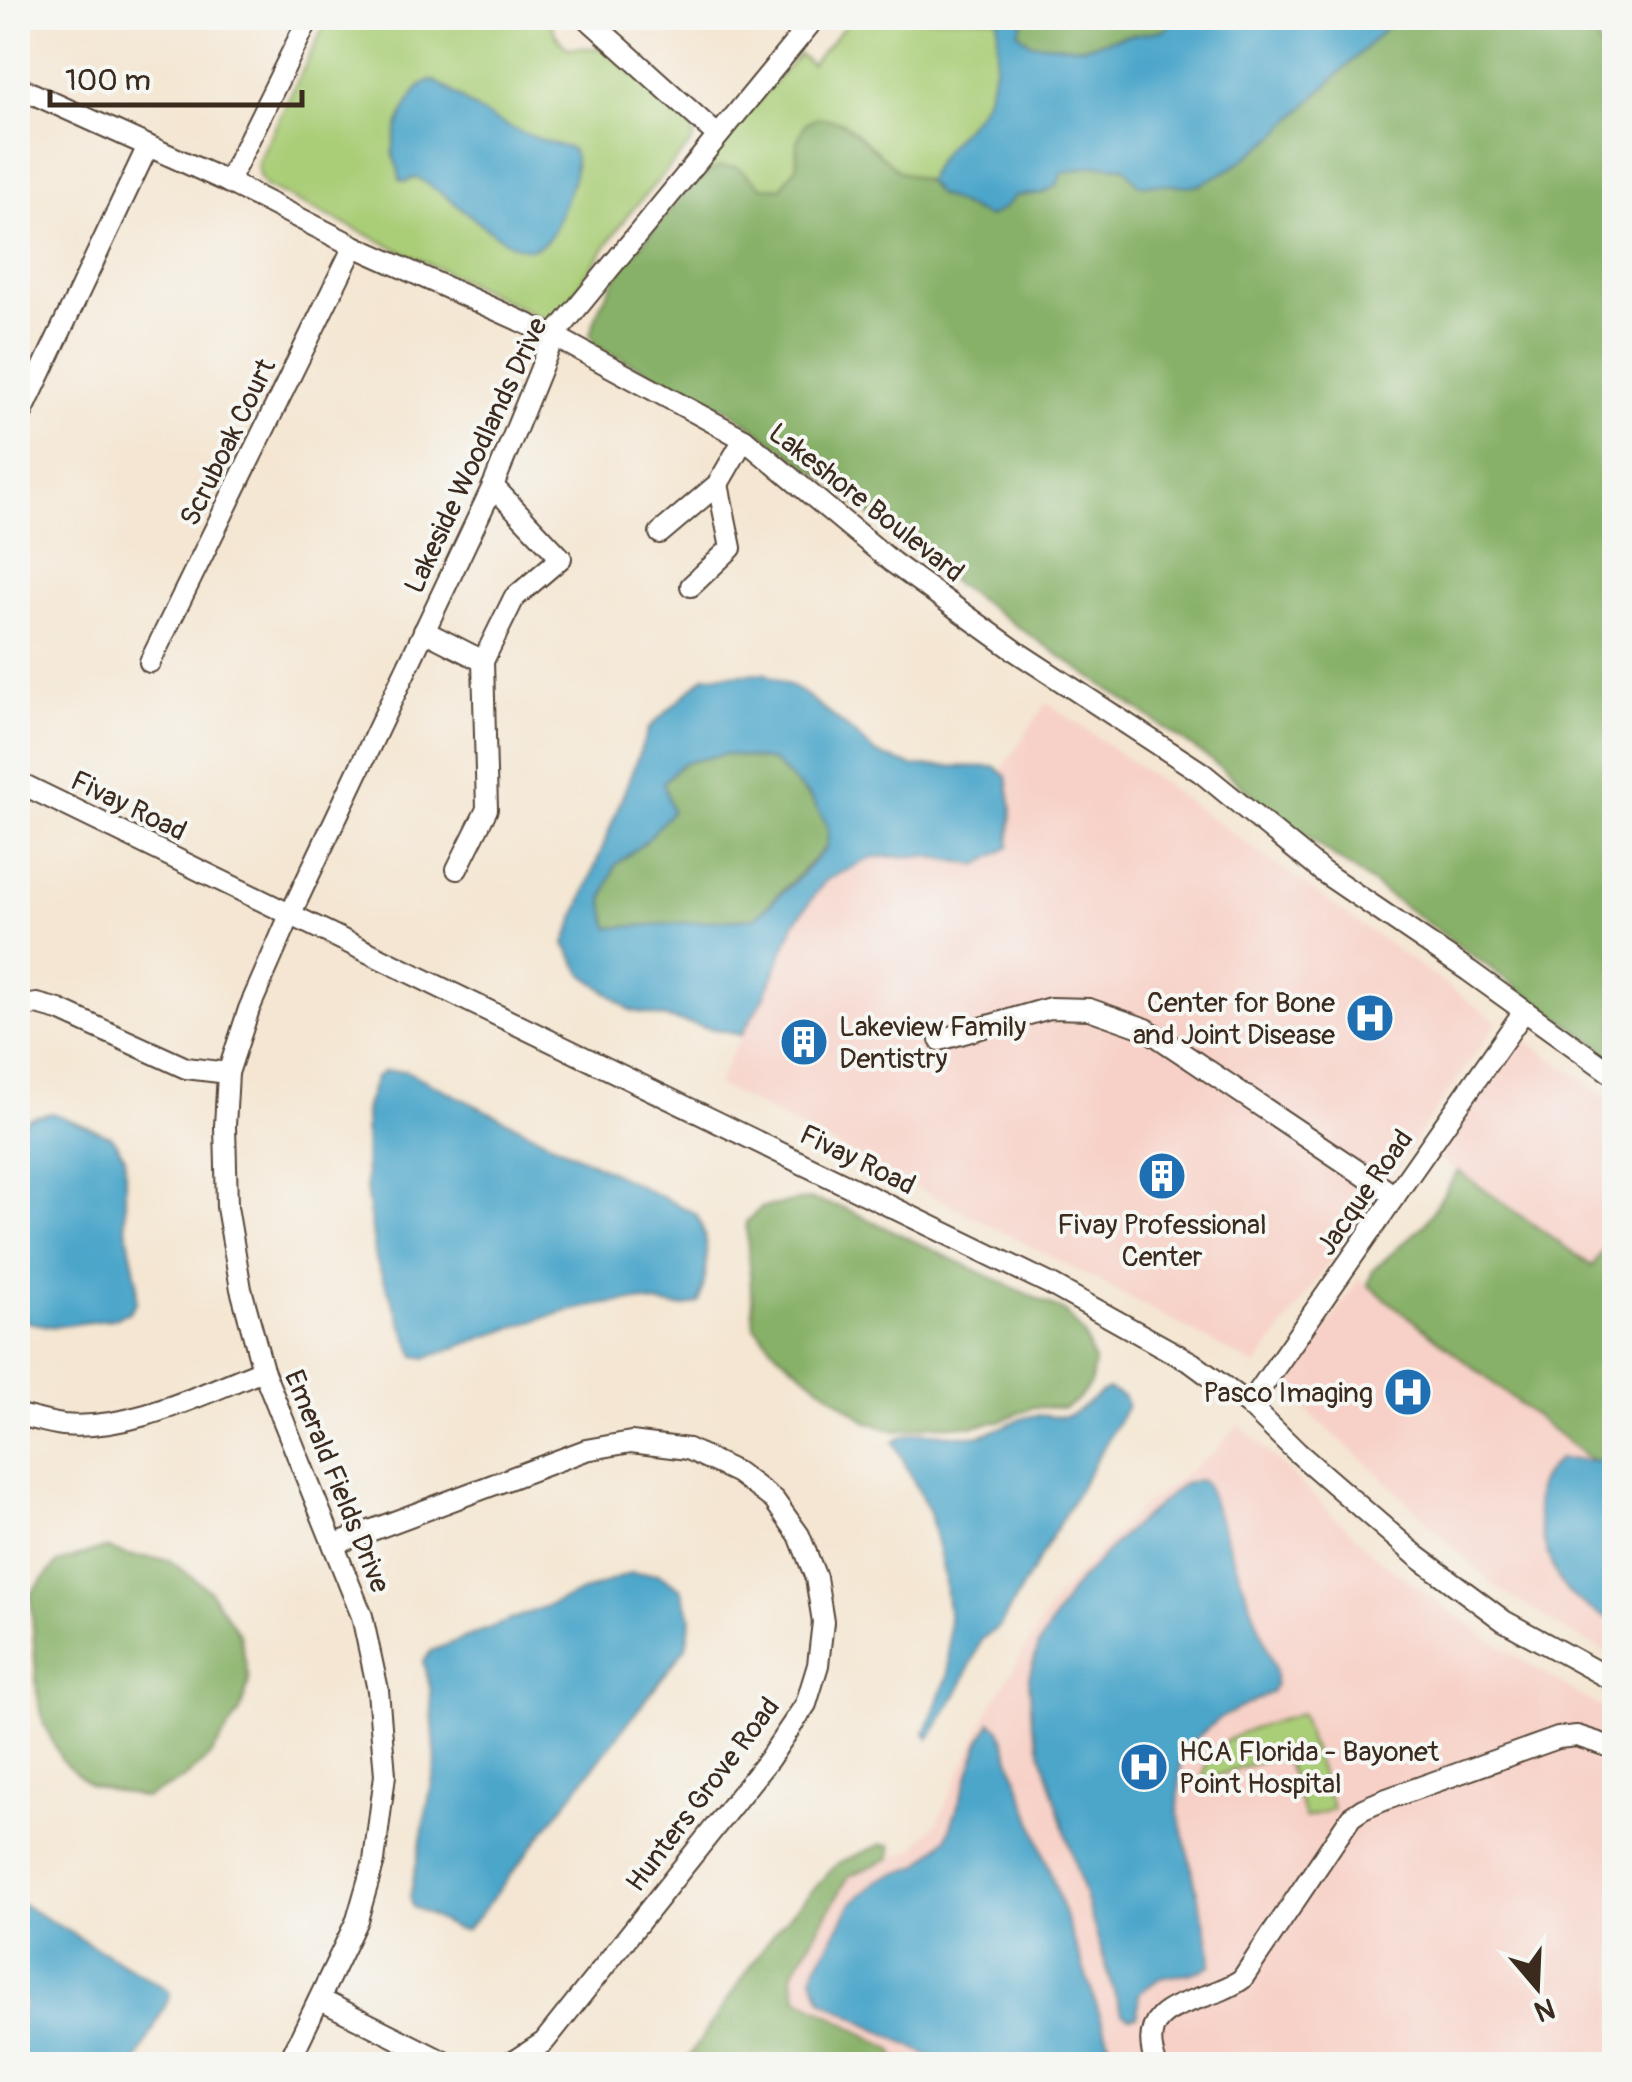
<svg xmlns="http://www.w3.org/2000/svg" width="1632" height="2082" font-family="Pangolin,sans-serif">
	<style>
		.built { fill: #f7d1c7 }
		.green { fill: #aace78; stroke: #727c4b; stroke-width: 2.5 }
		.forest { fill: #87b168; stroke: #616e43; stroke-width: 2.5 }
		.water { fill: #4ca6ca; stroke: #446874; stroke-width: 2.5; fill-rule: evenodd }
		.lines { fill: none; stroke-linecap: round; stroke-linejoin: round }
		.minor-casing { stroke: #574639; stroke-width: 24 }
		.minor { stroke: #fff; stroke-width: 20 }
		.labels { text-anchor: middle; stroke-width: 8; stroke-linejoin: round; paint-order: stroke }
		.street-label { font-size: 28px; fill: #3b2a1e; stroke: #f6f6f2 }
		.poi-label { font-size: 28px; fill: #3b2a1e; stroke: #f6f6f2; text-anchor: end }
	</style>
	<rect width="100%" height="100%" fill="#f6f6f2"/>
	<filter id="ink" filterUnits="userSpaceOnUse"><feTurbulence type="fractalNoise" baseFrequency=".01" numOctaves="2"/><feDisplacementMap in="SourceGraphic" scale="20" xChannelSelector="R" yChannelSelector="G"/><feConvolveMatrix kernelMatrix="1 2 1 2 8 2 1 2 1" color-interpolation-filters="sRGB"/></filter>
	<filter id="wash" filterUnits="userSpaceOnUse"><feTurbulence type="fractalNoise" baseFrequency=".0048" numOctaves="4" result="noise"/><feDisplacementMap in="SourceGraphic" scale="40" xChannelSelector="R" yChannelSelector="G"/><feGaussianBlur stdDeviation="2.25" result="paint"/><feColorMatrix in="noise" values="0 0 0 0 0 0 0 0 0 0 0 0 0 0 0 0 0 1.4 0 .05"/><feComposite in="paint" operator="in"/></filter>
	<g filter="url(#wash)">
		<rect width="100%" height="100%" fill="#f4e6d2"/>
		<!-- built -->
		<g class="built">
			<polygon points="1047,702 1498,1022 1256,1366 1127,1296 717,1085 741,1035 764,998 795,922 825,881 874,857 927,856 978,865 1007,777 1001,771"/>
			<polygon points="1521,1037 1614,1102 1614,1236 1593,1266 1436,1157"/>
			<polygon points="1359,1278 1591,1460 1559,1459 1567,1590 1589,1609 1614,1621 1614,1656 1571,1634 1493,1585 1368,1464 1286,1393"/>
			<polygon points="1239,1424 1379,1559 1486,1637 1597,1706 1614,1709 1614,2064 898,2064 893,2050 797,1997 792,1974 849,1876 914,1849 939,1819 992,1704 1057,1596 1138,1510 1215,1451"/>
		</g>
		<!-- green -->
		<g class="green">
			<path d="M328,18h223c1,14 7,21 17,30h32l8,5 82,70 4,11 -2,8 -66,75 -49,72 -12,23 -7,8 -8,2 -285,-136c-6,-8 -8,-14 -7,-24z"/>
			<path d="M852,18h146c1,32 -2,73 -24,99 -17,20 -38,38 -47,64l-27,-9 -58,-50 -45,20v24l-16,22 -19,-1 -25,-20 -42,13 32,-44 72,-82 12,10z"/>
			<path d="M1301,1714l32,95 -28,9 -21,-64 -81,26c1,-9 2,-17 7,-24 19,-26 63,-33 91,-42z"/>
		</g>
		<!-- forest -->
		<g class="forest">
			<polygon points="1025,18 1175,18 1166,30 1124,36 1083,47 1030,43 1018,32"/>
			<path d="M1396,18h192l20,48 6,9v36l-7,2 7,20v924l-336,-241 -67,-56 -265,-183 -110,-90 -105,-76 -136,-65 -5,-12 10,-28 19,-35 76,-91 24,-13h18l25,20 19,1 16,-22v-24l8,-18 14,-7 23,5 58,50 27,9 10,13 51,23 16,-9 11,-12 28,-3c5,-6 10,-13 16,-18 30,-24 104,2 139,11l35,-19 38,-27z"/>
			<polygon points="725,754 772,761 811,799 829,827 827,846 755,918 608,928 603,899 615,865 646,841 663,782 683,763"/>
			<polygon points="1458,1171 1592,1266 1614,1236 1614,1461 1591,1460 1368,1285 1373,1270 1424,1225"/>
			<polygon points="809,1199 844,1208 1065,1312 1084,1335 1094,1362 1091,1382 1078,1400 1064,1408 1032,1407 1001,1421 972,1426 934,1425 897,1431 867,1422 780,1355 754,1326 746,1222 761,1208"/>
			<polygon points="105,1548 127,1555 169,1560 208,1589 240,1635 249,1681 240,1712 212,1754 184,1779 145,1798 90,1785 63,1762 44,1724 37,1692 31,1594 57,1563"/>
			<polygon points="882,1844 891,1845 891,1858 849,1876 792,1974 797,1997 893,2050 898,2064 684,2064 774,1932 838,1863"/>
		</g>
		<!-- water -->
		<g class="water">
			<path d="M998,18h27l-7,14 12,11 53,4 41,-11 41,-6 10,-12h221l-125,122 -38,27 -36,19 -59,-2 -14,-17 -30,-2 -32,8 -5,12 -14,8 -28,3 -11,12 -16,9 -51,-23 -10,-13c9,-26 30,-44 47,-64 22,-26 25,-67 24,-99z"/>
			<path d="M431,80c20,7 34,24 53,34 27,16 58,27 88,35 9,19 -3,41 -10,60 -5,14 -10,32 -25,38 -22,10 -64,-30 -81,-43 -12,-10 -26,-18 -39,-27l-12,5 -5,-2c0,-10 -4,-14 -6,-23 -4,-21 17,-71 37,-77z"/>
			<path d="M764,673l41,21 50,40 20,19 37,13 84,1 11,10 5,32 -3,38 -31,18 -51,-9 -53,1 -49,24 -30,41 -31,76 -23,37 -111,-25 -48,-37 -17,-29 84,-216 56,-52zM725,754l48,7 39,38 16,28 -1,20 -28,30 -44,41 -146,10 -6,-29 12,-34 31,-24 26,-30 -9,-29 20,-19z"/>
			<path d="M385,1071h21l290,143c15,25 12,60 3,88 -19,11 -41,-1 -62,-1 -71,3 -144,34 -211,57l-11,-2 -39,-96 -10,-73 -1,-77 11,-33z"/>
			<polygon points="52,1113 111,1136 125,1157 125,1222 137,1282 136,1302 129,1312 111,1319 54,1327 18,1320 18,1128 29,1118"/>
			<path d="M1108,1389l16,8 3,9 -127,220 -18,13 -22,49 -31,51 -4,-6 23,-57 1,-54 -5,-48 -14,-61 -36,-71c25,-18 49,-5 77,-6 22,-1 38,-15 60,-20 11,-3 23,4 38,-1 16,-6 24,-20 39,-26z"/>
			<path d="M1559,1459l55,2v160c-17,-8 -33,-16 -47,-30 -18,-20 -36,-81 -28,-107 3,-10 13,-18 20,-25z"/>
			<polygon points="1200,1480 1206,1484 1275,1669 1275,1685 1271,1692 1217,1720 1181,1752 1178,1811 1210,1947 1211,1965 1199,1971 1160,1978 1139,1993 1137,2016 1130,2018 1122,2013 1115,1995 1032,1722 1029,1677 1039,1645 1071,1590 1123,1535 1184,1483"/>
			<polygon points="631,1573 659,1574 681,1589 691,1618 686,1647 478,1917 465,1930 456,1929 413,1907 410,1897 436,1763 430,1686 423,1662 431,1651"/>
			<polygon points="991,1722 1000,1729 1117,2064 945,2064 822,2000 812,1975 852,1903 879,1880 919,1866 947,1838 980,1742"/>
			<polygon points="18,1902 168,1990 170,1994 167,2002 135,2064 18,2064 18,2026 25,2002 18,1993"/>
		</g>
	</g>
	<g filter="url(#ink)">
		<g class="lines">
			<!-- minor casing -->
			<g class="minor-casing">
				<g id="minor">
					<polyline points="587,18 717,135"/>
					<polyline points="18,87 228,182 354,246 554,336 744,439 892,562 1017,652 1202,773 1323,872 1469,971 1614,1075"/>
					<polyline points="228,182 309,18"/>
					<polyline points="18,421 148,146"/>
					<polyline points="660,533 718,484 744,439"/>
					<polyline points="691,586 731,548 718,484"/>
					<polyline points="424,631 483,661 487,809 457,869"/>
					<polyline points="483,661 514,598 561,558 493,486"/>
					<polyline points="150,662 354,246"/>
					<polyline points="18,782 1050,1284 1192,1363 1249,1405 1297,1452 1418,1557 1504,1621 1614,1681"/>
					<polyline points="18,1007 37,1004 59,1010 186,1068 228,1073"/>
					<polyline points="940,1040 1050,1008 1089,1009 1146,1029 1395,1196"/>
					<polyline points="1249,1405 1524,1011"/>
					<path d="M18,1415c14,3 30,8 45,10 68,6 138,-31 200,-55"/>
					<polyline points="335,1544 586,1450 631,1442 688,1449 738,1473 774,1500 799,1535 816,1578 823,1622 818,1665 806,1704 769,1759 544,2042 515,2061 499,2064"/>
					<polyline points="321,2000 448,2064"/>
					<polyline points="288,2064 357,1920 374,1861 385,1775 378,1690 362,1616 263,1370 241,1289 227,1207 225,1126 228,1073 249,1009 291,913 493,486 554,336 815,18"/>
					<path d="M1156,2064c-24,-66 47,-57 86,-85l109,-162 12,-8 21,-9 174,-62 19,-2 37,12"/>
				</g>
			</g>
			<!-- minor -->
			<use href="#minor" class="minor"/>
		</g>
	</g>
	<!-- icons -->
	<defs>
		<g id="hospital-disc" transform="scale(2.5)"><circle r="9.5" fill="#1f6fb2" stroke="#f6f6f2"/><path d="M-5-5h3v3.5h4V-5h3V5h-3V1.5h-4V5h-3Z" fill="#fff"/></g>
		<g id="building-disc" transform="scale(2.5)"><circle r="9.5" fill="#1f6fb2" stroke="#f6f6f2"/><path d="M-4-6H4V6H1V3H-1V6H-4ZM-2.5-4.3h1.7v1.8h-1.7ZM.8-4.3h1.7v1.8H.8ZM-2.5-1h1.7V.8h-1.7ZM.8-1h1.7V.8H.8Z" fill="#fff"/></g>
	</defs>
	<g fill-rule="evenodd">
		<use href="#hospital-disc" x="1370" y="1018"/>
		<use href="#building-disc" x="804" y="1042"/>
		<use href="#building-disc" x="1162" y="1176"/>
		<use href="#hospital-disc" x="1408" y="1392"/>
		<use href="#hospital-disc" x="1144" y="1767"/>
	</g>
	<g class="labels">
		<!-- street labels -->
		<g class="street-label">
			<text transform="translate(227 442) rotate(-64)" y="10">Scruboak Court</text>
			<text transform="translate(475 455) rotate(-65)" y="10">Lakeside Woodlands Drive</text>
			<text transform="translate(867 502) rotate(38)" y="10">Lakeshore Boulevard</text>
			<text transform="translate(129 805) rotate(26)" y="10">Fivay Road</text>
			<text transform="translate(858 1159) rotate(26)" y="10">Fivay Road</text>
			<text transform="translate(1364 1192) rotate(-55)" y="10">Jacque Road</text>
			<text transform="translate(338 1481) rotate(68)" y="10">Emerald Fields Drive</text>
			<text transform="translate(702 1794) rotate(-53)" y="10">Hunters Grove Road</text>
		</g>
		<!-- poi labels -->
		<g class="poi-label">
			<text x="1335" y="1012">Center for Bone<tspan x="1335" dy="32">and Joint Disease</tspan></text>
			<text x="839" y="1036" text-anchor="start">Lakeview Family<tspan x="839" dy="32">Dentistry</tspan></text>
			<text x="1162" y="1234" text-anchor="middle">Fivay Professional<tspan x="1162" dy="32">Center</tspan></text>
			<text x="1373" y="1402">Pasco Imaging</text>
			<text x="1179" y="1761" text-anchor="start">HCA Florida - Bayonet<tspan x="1179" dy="32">Point Hospital</tspan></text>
		</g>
	</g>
	<!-- margin -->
	<rect width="1632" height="2082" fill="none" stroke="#f6f6f2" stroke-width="60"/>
	<!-- north arrow -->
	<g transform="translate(1537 1987) rotate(161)" stroke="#f6f6f2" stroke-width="8" paint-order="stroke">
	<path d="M0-8L18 38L0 25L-18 38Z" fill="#3b2a1e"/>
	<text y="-15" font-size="28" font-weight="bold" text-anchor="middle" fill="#3b2a1e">N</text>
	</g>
	<!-- scale -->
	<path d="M50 90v15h252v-15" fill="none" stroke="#3b2a1e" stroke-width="5"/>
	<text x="65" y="90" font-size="30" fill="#3b2a1e" stroke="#f6f6f2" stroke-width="8" paint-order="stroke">100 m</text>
</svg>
